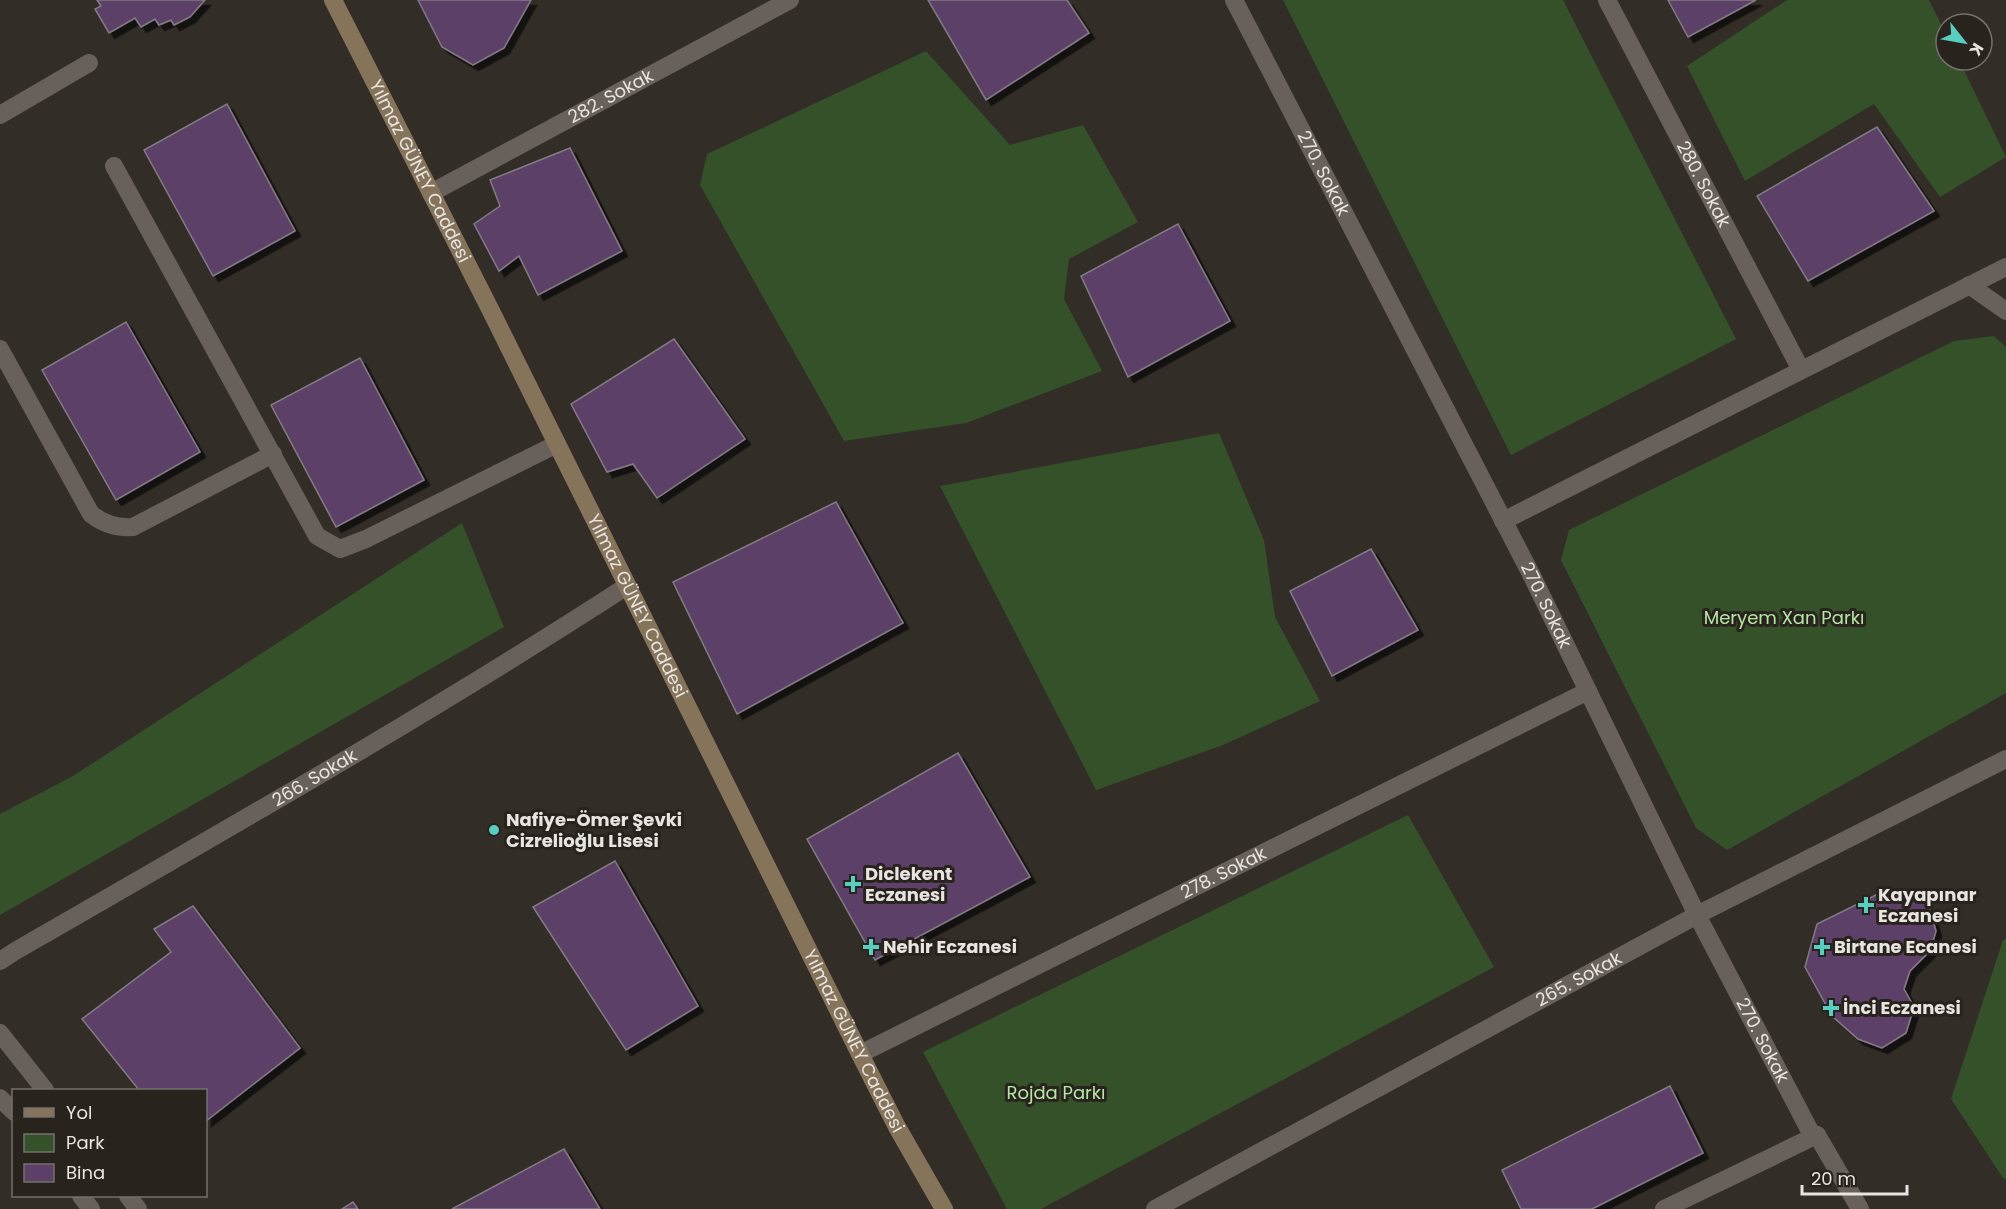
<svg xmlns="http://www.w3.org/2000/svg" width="2006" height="1209" font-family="Poppins,sans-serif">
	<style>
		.green { fill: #34512a }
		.building { fill: #5d4068; stroke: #817b83; stroke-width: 1.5; filter: url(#shadow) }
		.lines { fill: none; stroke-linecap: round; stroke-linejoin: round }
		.lane { stroke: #68605b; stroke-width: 18 }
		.street { stroke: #68605b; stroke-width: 18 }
		.secondary { stroke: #86745a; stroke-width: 18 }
		.poi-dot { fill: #58cec0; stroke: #29231e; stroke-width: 2 }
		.labels { text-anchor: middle; stroke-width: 6; stroke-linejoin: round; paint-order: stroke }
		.street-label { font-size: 18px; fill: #e8e4e1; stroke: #29231e }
		.park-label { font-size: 18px; fill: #b4e6a5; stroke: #29231e }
		.poi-label { font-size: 18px; font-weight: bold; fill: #e8e4e1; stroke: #29231e; text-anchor: start }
	</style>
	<defs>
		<filter id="shadow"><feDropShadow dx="5.5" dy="5.5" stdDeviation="0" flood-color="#0009"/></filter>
	</defs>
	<rect width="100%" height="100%" fill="#332d28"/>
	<!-- green -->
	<g class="green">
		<polygon points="1283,0 1563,0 1736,339 1511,455"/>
		<polygon points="1787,0 1929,0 1946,34 1946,60 1959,60 2006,157 1940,197 1874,104 1745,181 1687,66"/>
		<polygon points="926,51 1010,145 1083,125 1138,222 1069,259 1064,299 1102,371 966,423 844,441 700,185 707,154"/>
		<polygon points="1994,336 2006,347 2006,693 1727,850 1696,828 1561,560 1569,530 1954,341"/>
		<polygon points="1219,433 1264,540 1275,617 1320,701 1223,745 1096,790 940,486"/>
		<polygon points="462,523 504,627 0,915 0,814 73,776"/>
		<polygon points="1408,815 1494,967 1041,1209 1007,1209 923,1052"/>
		<polygon points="2006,939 2006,1179 2003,1178 1951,1099 2003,940"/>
	</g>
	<!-- building -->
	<g class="building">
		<polygon points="97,0 205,0 190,17 174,25 171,20 159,25 155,19 141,27 135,18 109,33 95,9 101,6"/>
		<polygon points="418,0 531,0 504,48 473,65 442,47"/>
		<polygon points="928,0 1067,0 1089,33 986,100"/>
		<polygon points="1668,0 1756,0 1688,37"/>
		<polygon points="227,104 295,231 213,276 144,150"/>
		<polygon points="1877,127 1934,211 1808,281 1757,196"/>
		<polygon points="570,148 622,251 538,295 519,256 499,271 474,224 500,206 490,180"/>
		<polygon points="1178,224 1230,321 1128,377 1081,276"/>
		<polygon points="126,322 200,452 116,500 42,370"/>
		<polygon points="674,339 745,439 657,498 633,464 607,472 571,404"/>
		<polygon points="360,358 424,480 336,527 271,405"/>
		<polygon points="836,502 903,623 737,714 673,582"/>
		<polygon points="1371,549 1418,630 1332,676 1290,591"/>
		<polygon points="958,753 1030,877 875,960 807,839"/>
		<polygon points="615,861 698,1006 626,1050 533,907"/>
		<polygon points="1878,894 1910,894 1929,907 1936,931 1930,951 1910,971 1904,989 1914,1007 1906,1033 1882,1048 1858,1039 1832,1016 1805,967 1817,924"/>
		<polygon points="193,906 300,1048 206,1121 206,1090 139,1090 82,1019 171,952 154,929"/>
		<polygon points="1670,1086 1703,1153 1592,1209 1521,1209 1502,1170"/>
		<polygon points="564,1149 600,1209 452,1209"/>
		<polygon points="353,1202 358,1209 342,1209"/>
	</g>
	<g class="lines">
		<!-- lane -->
		<g class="lane">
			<polyline points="0,115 89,63"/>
			<polyline points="114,166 317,536 340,549 366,539 557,444"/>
			<path d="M0,349l91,165c13,10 25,14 42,13l140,-73"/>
			<polyline points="0,1098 14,1112"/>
			<polyline points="81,1196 91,1209"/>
		</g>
		<!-- street -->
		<g class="street">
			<path id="s1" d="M1234,0l298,576 165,339 114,218 6,2 43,74"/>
			<path id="s2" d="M1607,0l194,370"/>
			<path id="s3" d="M431,193l359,-193"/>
			<polyline points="1969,285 2006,311"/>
			<polyline points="1503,521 2006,267"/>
			<path id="s4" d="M0,961l17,-11c205,-118 411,-235 610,-364"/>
			<polyline points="0,1033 45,1090"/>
			<path id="s5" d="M860,1054l728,-363"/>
			<polyline points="128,1196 138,1209"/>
			<path id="s6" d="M1155,1209l542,-294 309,-156"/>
			<polyline points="1664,1209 1817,1135"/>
		</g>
		<!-- secondary -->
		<path class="secondary" id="s7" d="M333,0l157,309 370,745 37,73 47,82"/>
	</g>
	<!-- markers -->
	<g class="poi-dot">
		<circle cx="494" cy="830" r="6"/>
		<path d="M850 875h6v6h6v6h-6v6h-6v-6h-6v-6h6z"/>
		<path d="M1863 896h6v6h6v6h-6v6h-6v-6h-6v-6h6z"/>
		<path d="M868 938h6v6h6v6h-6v6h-6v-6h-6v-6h6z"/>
		<path d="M1819 938h6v6h6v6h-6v6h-6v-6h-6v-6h6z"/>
		<path d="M1828 999h6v6h6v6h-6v6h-6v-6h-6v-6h6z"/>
	</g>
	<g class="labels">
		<!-- street labels -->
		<g class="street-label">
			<text dy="6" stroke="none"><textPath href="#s3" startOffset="204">282. Sokak</textPath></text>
			<text dy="6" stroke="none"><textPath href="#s7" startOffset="192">Yılmaz GÜNEY Caddesi</textPath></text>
			<text dy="6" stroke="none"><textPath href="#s1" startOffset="195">270. Sokak</textPath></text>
			<text dy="6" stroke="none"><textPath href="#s2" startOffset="208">280. Sokak</textPath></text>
			<text dy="6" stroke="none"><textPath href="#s7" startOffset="678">Yılmaz GÜNEY Caddesi</textPath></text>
			<text dy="6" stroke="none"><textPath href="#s1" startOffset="681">270. Sokak</textPath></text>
			<text dy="6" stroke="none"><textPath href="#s4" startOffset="364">266. Sokak</textPath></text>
			<text dy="6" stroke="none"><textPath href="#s5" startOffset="406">278. Sokak</textPath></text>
			<text dy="6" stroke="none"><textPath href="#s6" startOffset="482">265. Sokak</textPath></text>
			<text dy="6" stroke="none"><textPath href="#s7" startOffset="1164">Yılmaz GÜNEY Caddesi</textPath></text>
			<text dy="6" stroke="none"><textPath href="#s1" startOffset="1167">270. Sokak</textPath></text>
		</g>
		<!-- park labels -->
		<g class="park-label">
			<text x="1784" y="624">Meryem Xan Parkı</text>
			<text x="1056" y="1099">Rojda Parkı</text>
		</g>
		<!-- poi labels -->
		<g class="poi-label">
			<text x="506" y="826">Nafiye-Ömer Şevki<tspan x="506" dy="21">Cizrelioğlu Lisesi</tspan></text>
			<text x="865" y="880">Diclekent<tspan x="865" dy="21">Eczanesi</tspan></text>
			<text x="1878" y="901">Kayapınar<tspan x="1878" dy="21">Eczanesi</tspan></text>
			<text x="883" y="953">Nehir Eczanesi</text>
			<text x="1834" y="953">Birtane Ecanesi</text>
			<text x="1843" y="1014">İnci Eczanesi</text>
		</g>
	</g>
	<!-- legend -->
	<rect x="12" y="1089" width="195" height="108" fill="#29231e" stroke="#75706c" stroke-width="1.5"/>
	<rect x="24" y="1108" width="30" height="9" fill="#86745a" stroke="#75706c" stroke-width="1.5"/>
	<text x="66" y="1119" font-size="18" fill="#e8e4e1">Yol</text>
	<rect x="24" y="1134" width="30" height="18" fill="#34512a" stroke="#75706c" stroke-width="1.5"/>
	<text x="66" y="1149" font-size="18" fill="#e8e4e1">Park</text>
	<rect x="24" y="1164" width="30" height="18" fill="#5d4068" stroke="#75706c" stroke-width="1.5"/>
	<text x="66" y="1179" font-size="18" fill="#e8e4e1">Bina</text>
	<!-- north arrow -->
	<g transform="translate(1964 42) rotate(121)"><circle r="28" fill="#29231e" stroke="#75706c" stroke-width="1.5"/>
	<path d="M0-4.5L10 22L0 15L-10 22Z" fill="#58cec0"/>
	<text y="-9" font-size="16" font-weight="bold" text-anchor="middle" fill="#e8e4e1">K</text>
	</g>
	<!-- scale -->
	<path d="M1802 1185v9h105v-9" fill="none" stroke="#e8e4e1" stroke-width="3"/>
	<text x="1811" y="1185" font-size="18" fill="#e8e4e1" stroke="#29231e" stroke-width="4.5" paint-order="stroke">20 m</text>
</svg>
